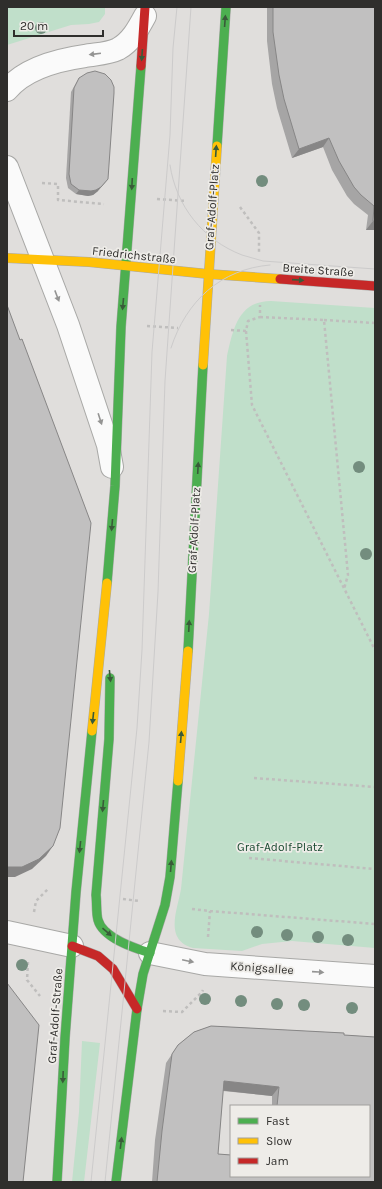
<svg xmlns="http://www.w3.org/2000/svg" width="382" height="1189" font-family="Karla,sans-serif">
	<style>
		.green { fill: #c0dfca }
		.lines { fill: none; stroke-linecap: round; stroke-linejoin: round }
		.street-casing { stroke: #a8a8a6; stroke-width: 24 }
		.fast-casing { stroke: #a8a8a6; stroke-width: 10 }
		.slow-casing { stroke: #a8a8a6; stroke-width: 10 }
		.jam-casing { stroke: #a8a8a6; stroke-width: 10 }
		.path { stroke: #bfbebd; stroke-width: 2.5; stroke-dasharray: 3 3; stroke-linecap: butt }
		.street { stroke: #fafafa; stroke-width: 22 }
		.fast { stroke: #4caf50; stroke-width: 9 }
		.slow { stroke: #ffc107; stroke-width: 9 }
		.jam { stroke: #c62828; stroke-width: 9 }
		.tram { stroke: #cccbcb; stroke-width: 1 }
		.tree { fill: #738d7e }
		.wall { fill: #a6a5a5; fill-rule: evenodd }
		.shaded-wall { fill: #878686 }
		.building { fill: #c1c0c0; stroke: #878686; fill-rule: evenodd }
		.oneway { fill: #395b39 }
		.oneway2 { fill: #949493 }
		.labels { text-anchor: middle; stroke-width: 3.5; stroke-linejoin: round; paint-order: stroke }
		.street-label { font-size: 12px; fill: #2f2e2c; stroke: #eeece8 }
		.park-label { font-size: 12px; fill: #1a4a31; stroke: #eeece8 }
	</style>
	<rect width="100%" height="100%" fill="#e0dedc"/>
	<!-- green -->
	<g class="green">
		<polygon points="7,7 105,7 105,14 99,22 89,24 71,25 7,45"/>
		<path d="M271,301l104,7v640l-83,-7 -30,3 -20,7 -49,-3c-29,-8 -16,-37 -12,-59l28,-275 18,-258c6,-26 11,-55 44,-55z"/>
		<polygon points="82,1041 100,1043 84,1182 72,1182 79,1112"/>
	</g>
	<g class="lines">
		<!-- street casing -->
		<g class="street-casing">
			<g id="street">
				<path d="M7,90c18,-22 50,-30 78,-34 10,-2 23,-2 33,-7 13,-7 20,-20 27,-33"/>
				<polyline points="7,167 68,325 108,445 112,467"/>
				<polyline points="7,932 72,946"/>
				<polyline points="150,953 205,964 375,976"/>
			</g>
		</g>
		<!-- fast casing -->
		<g class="fast-casing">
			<g id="fast">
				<polyline points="217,146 226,7"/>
				<polyline points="107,583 115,486 121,327 141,66"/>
				<polyline points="188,651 203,365"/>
				<path d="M110,678l-1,61 -13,156c1,8 0,18 2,25 5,18 36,28 52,33"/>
				<polyline points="57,1182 65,1038 76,892 92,731"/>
				<polyline points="116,1182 137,1009 143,974 165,905 170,877 178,781"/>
			</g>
		</g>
		<!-- slow casing -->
		<g class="slow-casing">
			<g id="slow">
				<polyline points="7,258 89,262 208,274 280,279"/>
				<polyline points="203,365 217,146"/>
				<polyline points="92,731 107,583"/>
				<polyline points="178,781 188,651"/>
			</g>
		</g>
		<!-- jam casing -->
		<g class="jam-casing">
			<g id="jam">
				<polyline points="141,66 145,7"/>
				<polyline points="280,279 375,286"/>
				<polyline points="72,946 98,956 113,969 137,1009"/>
			</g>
		</g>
		<!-- path -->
		<g class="path">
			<polyline points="7,50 8,50"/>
			<polyline points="42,183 58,184 58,200 104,204"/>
			<polyline points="157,199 186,201"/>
			<polyline points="240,207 259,233 259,252"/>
			<polyline points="260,317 324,320 348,575 344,589"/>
			<polyline points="324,320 375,323"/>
			<polyline points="147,326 178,328"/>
			<polyline points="231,330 246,331 248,321 260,317 260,305"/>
			<polyline points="246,331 252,405 375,650"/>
			<polyline points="254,778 375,787"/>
			<polyline points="249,858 375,869"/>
			<polyline points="123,899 139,901"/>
			<polyline points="192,909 210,911 375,924"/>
			<polyline points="34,912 36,901 49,888"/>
			<polyline points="208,937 210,911"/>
			<polyline points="28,962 27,980 40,996"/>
			<polyline points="163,1011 182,1012 202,992 203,990"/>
		</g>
		<!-- street -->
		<use href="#street" class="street"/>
		<!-- fast -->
		<use href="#fast" class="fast"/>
		<!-- slow -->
		<use href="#slow" class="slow"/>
		<!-- jam -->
		<use href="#jam" class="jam"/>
		<!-- tram -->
		<g class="tram">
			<path d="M170,165c6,41 33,75 72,90 7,2 14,4 21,6l112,8"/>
			<path d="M171,348c15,-47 50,-79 99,-83"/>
			<polyline points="91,1182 137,728 142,650 152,352 170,135 173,48 177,7"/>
			<polyline points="105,1182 149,742 158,592 165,381 191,7"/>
		</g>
	</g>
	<!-- trees -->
	<g class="tree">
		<circle cx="41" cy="28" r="6"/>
		<circle cx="262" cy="181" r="6"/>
		<circle cx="359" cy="467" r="6"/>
		<circle cx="366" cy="554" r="6"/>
		<circle cx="257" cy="932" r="6"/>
		<circle cx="287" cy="935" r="6"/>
		<circle cx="318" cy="937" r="6"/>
		<circle cx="348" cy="940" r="6"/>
		<circle cx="22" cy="965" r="6"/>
		<circle cx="205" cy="999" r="6"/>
		<circle cx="241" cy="1001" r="6"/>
		<circle cx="277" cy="1004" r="6"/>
		<circle cx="304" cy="1005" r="6"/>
		<circle cx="352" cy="1008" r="6"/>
	</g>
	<!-- wall -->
	<g class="wall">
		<polygon points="267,7 375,7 375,230 366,230 368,215 354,204 347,196 332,170 323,147 292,158 277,108 272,84 267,41"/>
		<polygon points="79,78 98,191 93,195 88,196 76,194 68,188 66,178 71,92"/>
		<path d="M211,1026l133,7v2l31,2v145h-223l3,-42 11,-77 12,-18 16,-13zM223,1091l49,5v10h97v70h-138v-21l-13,-1z"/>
	</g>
	<!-- shaded-wall -->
	<g class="shaded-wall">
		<polygon points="329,138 323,147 292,158 299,149"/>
		<polygon points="108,179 98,191 93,195 88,196 76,194 79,190"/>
		<polygon points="373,221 375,221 375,230 366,230"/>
		<polygon points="53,846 46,856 32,869 15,877 7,877 7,867"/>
		<polygon points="224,1081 279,1087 272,1096 218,1090"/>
	</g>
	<!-- building -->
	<g class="building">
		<polygon points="273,7 375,7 375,221 373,221 374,206 361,195 354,187 339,161 329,138 299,149 284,99 279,75 273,32"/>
		<polygon points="95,71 105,74 111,80 114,87 114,93 108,179 101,187 96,190 91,191 79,190 71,184 69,174 74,88 79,78 87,73"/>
		<polygon points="7,305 20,340 22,339 91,523 60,828 53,846 39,859 22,867 7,867"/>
		<polygon points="7,983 39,1025 23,1182 7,1182"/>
		<path d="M211,1026l133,7v2l31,2v145h-218l5,-51 10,-77 6,-9 16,-13zM224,1081l55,6 -2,19h92v70h-138v-21l-13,-1z"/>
	</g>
	<!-- one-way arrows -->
	<defs><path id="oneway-solid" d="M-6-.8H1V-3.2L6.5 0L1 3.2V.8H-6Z"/></defs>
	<g class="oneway">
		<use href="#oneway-solid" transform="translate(225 21) rotate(-86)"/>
		<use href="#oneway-solid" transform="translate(142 55) rotate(94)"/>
		<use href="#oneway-solid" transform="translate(216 151) rotate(-86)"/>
		<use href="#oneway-solid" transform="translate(132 184) rotate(93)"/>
		<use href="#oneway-solid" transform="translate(298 280) rotate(4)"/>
		<use href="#oneway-solid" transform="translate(123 304) rotate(95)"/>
		<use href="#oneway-solid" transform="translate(198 468) rotate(-87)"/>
		<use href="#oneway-solid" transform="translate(112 525) rotate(95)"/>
		<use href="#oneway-solid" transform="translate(189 626) rotate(-87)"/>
		<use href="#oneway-solid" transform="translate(110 676) rotate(84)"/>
		<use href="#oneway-solid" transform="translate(93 718) rotate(96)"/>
		<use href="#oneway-solid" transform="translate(181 737) rotate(-85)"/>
		<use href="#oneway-solid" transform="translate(103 806) rotate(95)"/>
		<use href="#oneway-solid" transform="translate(80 847) rotate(96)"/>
		<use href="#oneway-solid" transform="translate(171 866) rotate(-85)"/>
		<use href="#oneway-solid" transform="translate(107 932) rotate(41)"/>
		<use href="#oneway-solid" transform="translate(63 1077) rotate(92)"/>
		<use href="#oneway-solid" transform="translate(121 1143) rotate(-83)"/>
	</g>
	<g class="oneway2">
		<use href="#oneway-solid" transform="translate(95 54) rotate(173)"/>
		<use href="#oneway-solid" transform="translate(57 296) rotate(69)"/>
		<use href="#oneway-solid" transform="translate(100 419) rotate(72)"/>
		<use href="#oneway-solid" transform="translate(188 961) rotate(12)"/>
		<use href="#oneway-solid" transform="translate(318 972) rotate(4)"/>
	</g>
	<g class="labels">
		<!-- street labels -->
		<g class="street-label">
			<text transform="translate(212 207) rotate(-86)" y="4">Graf-Adolf-Platz</text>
			<text transform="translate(134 255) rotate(6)" y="4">Friedrichstraße</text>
			<text transform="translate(318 270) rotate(4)" y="4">Breite Straße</text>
			<text transform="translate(194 530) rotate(-87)" y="4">Graf-Adolf-Platz</text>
			<text transform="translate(262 968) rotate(4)" y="4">Königsallee</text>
			<text transform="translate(55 1016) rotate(-86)" y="4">Graf-Adolf-Straße</text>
		</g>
		<!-- park labels -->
		<g class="park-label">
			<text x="280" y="851">Graf-Adolf-Platz</text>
		</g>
	</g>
	<!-- border -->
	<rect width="382" height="1189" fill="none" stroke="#2f2e2c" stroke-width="16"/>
	<!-- legend -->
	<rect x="230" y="1105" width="140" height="72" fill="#eeece8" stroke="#a2a09d"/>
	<rect x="238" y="1118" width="20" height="6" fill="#4caf50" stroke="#a2a09d"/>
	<text x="266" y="1125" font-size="12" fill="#2f2e2c">Fast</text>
	<rect x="238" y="1138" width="20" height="6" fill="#ffc107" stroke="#a2a09d"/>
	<text x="266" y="1145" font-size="12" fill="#2f2e2c">Slow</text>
	<rect x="238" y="1158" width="20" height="6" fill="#c62828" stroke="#a2a09d"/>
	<text x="266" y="1165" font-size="12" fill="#2f2e2c">Jam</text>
	<!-- scale -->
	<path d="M14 30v6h89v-6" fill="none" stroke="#2f2e2c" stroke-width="2"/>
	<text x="20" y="30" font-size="12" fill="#2f2e2c" stroke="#eeece8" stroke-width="3" paint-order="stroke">20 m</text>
</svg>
